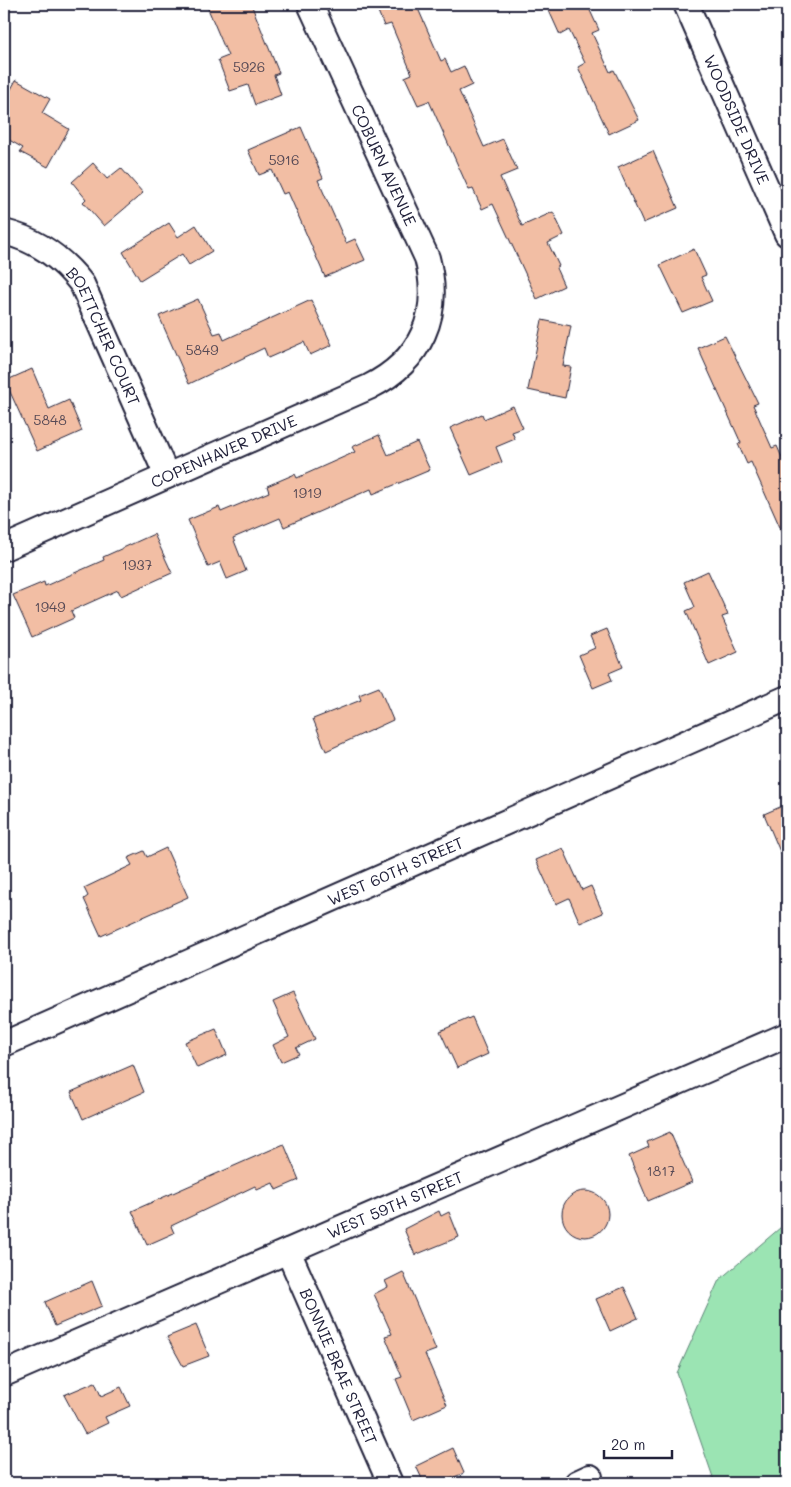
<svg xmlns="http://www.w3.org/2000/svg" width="791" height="1487" font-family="Mali,sans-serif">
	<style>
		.green { fill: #9be4b3; stroke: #5e8377 }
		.building { fill: #f2bea4; stroke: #22223b }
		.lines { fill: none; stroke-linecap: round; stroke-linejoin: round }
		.minor-casing { stroke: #22223b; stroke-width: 28 }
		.minor { stroke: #fff; stroke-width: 24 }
		.labels { text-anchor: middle; stroke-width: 4; stroke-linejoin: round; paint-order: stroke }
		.number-label { font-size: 14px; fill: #564955 }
		.street-label { font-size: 16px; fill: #22223b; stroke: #fff }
	</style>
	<rect width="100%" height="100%" fill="#fff"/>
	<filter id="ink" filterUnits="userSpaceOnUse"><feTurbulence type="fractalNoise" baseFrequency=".02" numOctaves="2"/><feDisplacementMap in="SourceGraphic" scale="10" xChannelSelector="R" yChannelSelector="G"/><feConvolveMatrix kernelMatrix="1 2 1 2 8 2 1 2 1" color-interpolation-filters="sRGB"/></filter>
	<g filter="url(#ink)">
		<!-- green -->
		<polygon class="green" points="787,1222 787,1483 715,1483 677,1373 719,1280"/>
		<!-- building -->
		<g class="building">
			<polygon points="206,4 251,4 279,73 274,75 281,95 255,105 248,85 230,91 218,60 228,56"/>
			<polygon points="375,4 416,4 441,61 445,59 451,72 464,66 472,85 459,91 484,147 503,139 517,170 500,177 522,226 553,212 564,235 548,243 559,266 556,268 564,286 537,299 493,204 482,209 473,189 469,190 429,101 418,105 405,77 412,74 391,24 384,26"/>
			<polygon points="546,4 587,4 599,30 592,33 610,72 614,70 639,120 609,134 578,67 585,63 569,30 560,35"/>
			<polygon points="16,80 50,99 42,113 69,129 48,167 20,152 23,148 4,137 4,102"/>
			<polygon points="301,127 323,178 318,180 346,243 355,239 365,260 325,277 288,192 283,194 272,170 259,175 248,150"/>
			<polygon points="653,151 678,208 643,223 618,167"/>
			<polygon points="93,163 107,179 121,168 143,193 104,226 83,202 86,199 72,182"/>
			<polygon points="169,223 178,237 196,225 212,251 189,265 182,254 140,280 123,252"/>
			<polygon points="694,249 706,275 701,277 712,301 683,313 660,265"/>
			<polygon points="198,299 214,334 221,332 224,340 311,300 332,345 310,355 304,342 268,358 264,348 189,384 159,316"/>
			<polygon points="542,320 571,326 563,366 571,367 565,398 528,390"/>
			<polygon points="725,336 758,403 753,405 772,448 777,446 787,469 787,543 751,462 747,464 738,444 741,443 698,348"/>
			<polygon points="32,369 49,409 69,400 82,431 37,451 5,381"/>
			<polygon points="513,406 523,428 512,432 515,439 496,447 502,462 471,475 450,428 482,414 484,419"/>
			<polygon points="379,435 388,455 417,442 430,470 373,494 371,489 284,527 280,518 233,538 246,571 227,579 220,562 208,567 188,520 219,507 221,512 269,492 267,486 295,474 297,478 355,452 352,447"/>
			<polygon points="154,534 172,573 121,596 118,590 71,611 74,618 32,637 13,595 44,582 45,586 104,560 103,557"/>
			<polygon points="708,571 728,615 722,617 738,652 709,665 686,611 695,607 684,582"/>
			<polygon points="607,629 623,667 609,673 612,680 593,688 579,655 595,648 590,636"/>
			<polygon points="379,687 393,720 326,751 313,719 361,700 359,695"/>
			<polygon points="787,804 787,868 764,814"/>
			<polygon points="166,848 188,897 101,936 84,899 88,896 84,888 132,865 128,858 144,851 147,857"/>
			<polygon points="563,848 582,890 591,886 603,913 580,923 569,898 556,904 536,860"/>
			<polygon points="293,993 315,1039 296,1048 299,1054 281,1062 273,1045 289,1037 273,1002"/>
			<polygon points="472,1017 488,1054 457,1068 440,1031"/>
			<polygon points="216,1029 227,1055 197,1068 185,1042"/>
			<polygon points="133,1065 144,1092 83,1119 71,1092"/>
			<polygon points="670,1132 692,1182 648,1201 629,1156 649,1147 647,1142"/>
			<polygon points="284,1144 299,1180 276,1190 273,1183 257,1190 255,1186 171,1226 174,1233 147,1245 132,1211"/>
			<circle cx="585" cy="1214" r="23"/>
			<polygon points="439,1211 441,1216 449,1212 459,1237 415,1255 404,1229"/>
			<polygon points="403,1272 436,1350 425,1354 447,1405 413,1420 396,1379 402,1377 385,1336 392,1334 374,1294 388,1287 385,1281"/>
			<polygon points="92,1281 102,1306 55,1326 45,1302"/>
			<polygon points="624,1287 638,1318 610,1331 596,1299"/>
			<polygon points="196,1325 209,1356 183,1366 167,1337"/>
			<polygon points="95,1382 101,1396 121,1387 130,1406 105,1417 108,1423 85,1434 64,1395"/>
			<polygon points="453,1448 464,1473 440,1483 424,1483 416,1466"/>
		</g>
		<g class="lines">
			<!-- minor casing -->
			<g class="minor-casing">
				<g id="minor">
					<path id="s1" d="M686,4l101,230"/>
					<path id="s2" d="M4,232c33,8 57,25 78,52l85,192"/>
					<path id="s3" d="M4,548l365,-161c52,-26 73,-72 58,-129l-117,-254"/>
					<path id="s4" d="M4,1044l783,-346"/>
					<path id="s5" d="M288,1251l102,232"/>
					<path id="s6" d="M4,1374l783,-339"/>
					<polyline points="577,1483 590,1477"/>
				</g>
			</g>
			<!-- minor -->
			<use href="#minor" class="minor"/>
		</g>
	</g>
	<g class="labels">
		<!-- number labels -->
		<g class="number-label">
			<text x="249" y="72">5926</text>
			<text x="284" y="165">5916</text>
			<text x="202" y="355">5849</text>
			<text x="50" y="425">5848</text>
			<text x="307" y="498">1919</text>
			<text x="137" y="570">1937</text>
			<text x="50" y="612">1949</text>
			<text x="661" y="1176">1817</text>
		</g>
		<!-- street labels -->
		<g class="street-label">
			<text dy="6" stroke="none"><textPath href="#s1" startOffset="126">WOODSIDE DRIVE</textPath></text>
			<text transform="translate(384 165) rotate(65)" y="6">COBURN AVENUE</text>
			<text dy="6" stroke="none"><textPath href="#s2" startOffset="152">BOETTCHER COURT</textPath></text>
			<text dy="6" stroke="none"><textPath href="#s3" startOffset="240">COPENHAVER DRIVE</textPath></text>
			<text dy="6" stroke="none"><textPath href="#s4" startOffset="428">WEST 60TH STREET</textPath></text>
			<text dy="6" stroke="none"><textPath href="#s6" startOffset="426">WEST 59TH STREET</textPath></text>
			<text dy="6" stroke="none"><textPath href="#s5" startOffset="126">BONNIE BRAE STREET</textPath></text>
		</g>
	</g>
	<!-- margin -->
	<rect width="791" height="1487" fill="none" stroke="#fff" stroke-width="20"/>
	<rect x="10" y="10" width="771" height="1467" fill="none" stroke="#22223b" stroke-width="2" filter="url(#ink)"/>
	<!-- scale -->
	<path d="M604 1450v8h68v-8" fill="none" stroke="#22223b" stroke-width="2.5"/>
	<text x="611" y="1450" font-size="15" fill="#22223b" stroke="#ffffff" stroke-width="4" paint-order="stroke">20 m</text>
</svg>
